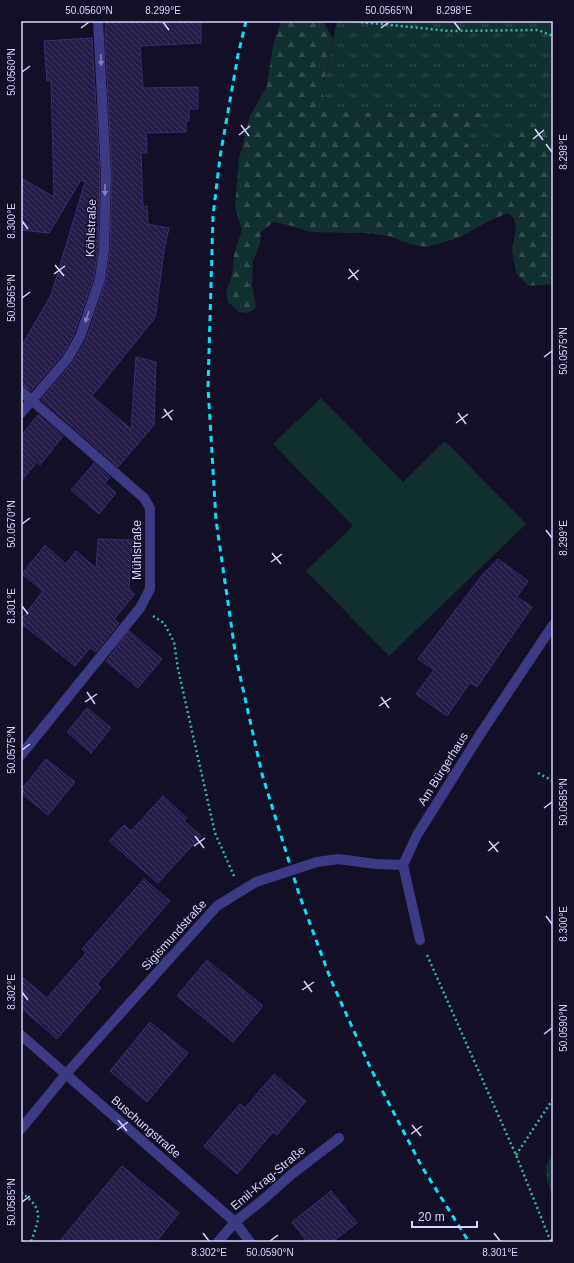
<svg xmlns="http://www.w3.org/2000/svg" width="574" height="1263" font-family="Arial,sans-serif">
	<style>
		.grass { fill: url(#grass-tufts) }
		.forest { fill: url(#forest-firs) }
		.garden { fill: #12302f }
		.building { fill: url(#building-back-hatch); stroke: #3b2d73 }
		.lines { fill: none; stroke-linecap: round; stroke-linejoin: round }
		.path { stroke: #2fb8b0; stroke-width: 2.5; stroke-dasharray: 2 3; stroke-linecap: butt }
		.minor { stroke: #3d3a85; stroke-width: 10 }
		.rail { stroke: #00e5ff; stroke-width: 3; stroke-dasharray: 6 5; stroke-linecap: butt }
		.minor-bridge { stroke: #3d3a85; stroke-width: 10 }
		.oneway { fill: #837fbc }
		.ticks { fill: none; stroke: #d9d4ff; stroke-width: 1.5 }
		.labels { text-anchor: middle; stroke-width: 3; stroke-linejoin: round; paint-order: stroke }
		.street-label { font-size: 12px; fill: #d9d4ff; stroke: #130f26 }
		.neatline { fill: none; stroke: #d9d4ff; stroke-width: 1.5 }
		.ticks-label { font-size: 10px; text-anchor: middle; fill: #d9d4ff }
	</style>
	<defs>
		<pattern id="grass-tufts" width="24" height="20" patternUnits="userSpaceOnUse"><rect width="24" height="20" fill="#12302f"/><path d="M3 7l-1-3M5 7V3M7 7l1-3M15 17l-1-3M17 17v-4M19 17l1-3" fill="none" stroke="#344d4e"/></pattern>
		<pattern id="forest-firs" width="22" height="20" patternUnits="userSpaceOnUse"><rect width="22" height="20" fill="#12302f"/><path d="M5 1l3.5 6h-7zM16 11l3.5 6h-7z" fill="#344d4e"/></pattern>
		<pattern id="building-back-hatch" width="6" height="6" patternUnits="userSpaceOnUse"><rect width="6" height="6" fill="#241b47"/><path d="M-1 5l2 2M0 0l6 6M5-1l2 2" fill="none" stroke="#433b63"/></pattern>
	</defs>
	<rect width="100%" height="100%" fill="#130f26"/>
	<!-- grass -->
	<g class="grass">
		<path d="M337,21h216v107l-10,3 -9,-6 -3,-5 -7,11 -18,8 -16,15c-17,1 -20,-7 -29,-20l11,-9 10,-3v-9l-144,-1 -11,-7 -5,-14z"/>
		<polygon points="553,1153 553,1197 547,1179 546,1166"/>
	</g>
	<!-- forest -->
	<path class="forest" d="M281,21h42l10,18 -11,52 5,14 11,7 144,1v9l-10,3 -11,9c8,13 12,21 29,20l16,-15 17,-8v-8l8,-4 3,6 8,6 11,-3v156l-24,2 -13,-13 -4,-22 4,-23 -2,-10 -6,-5 -17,7 -33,18 -31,9 -14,-2 -24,-9 -22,-3 -57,-1 -22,-7 -15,-3 -12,10 -1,11 -7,18 -1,23 4,24 -8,5 -9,-1 -11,-10 -2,-10 6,-17 2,-21 8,-24 -7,-23 4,-48 11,-43 17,-30 6,-41z"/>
	<!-- garden -->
	<polygon class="garden" points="321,398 403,482 445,441 526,524 389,656 306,571 353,526 273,444"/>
	<!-- building -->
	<g class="building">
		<polygon points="106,21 201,21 201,43 140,46 143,88 198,87 198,109 189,109 189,121 186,121 186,132 146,133 147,153 141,153 143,207 147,206 148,224 169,228 164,251 156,312 154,319 92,396 131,429 136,357 156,362 154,425 118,467 41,399 73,362 86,340 106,280 110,250 112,175 105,37"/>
		<polygon points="92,38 100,175 98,249 94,277 74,334 63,354 31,391 21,384 21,347 51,295 85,182 81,180 49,233 21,230 21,178 54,197 51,80 47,81 44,41"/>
		<polygon points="38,415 63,436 40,465 37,462 21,481 21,436"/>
		<polygon points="94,463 110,477 105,483 116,493 99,514 71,490"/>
		<polygon points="98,539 132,540 129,589 135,594 114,619 119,623 96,652 90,648 75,666 21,623 21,620 43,591 22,574 45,545 66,564 76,551 96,568"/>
		<polygon points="498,559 528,581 517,597 532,607 477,687 470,683 447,716 416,694 434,670 418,659 484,573"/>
		<polygon points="129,631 162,659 138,688 106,661"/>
		<polygon points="87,708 111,728 91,753 67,732"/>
		<polygon points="46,759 75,782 48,815 21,793 21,790"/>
		<polygon points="163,796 187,818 184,821 201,836 158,883 109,841 124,825 131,831"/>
		<polygon points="144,879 170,901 97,984 101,988 57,1039 21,1008 21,976 47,998 86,953 82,949"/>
		<polygon points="207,960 263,1006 233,1042 177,996"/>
		<polygon points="150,1022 188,1053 147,1102 110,1071"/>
		<polygon points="274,1074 306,1101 277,1135 273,1132 237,1174 204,1146 240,1104 245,1108"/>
		<polygon points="122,1166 179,1213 156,1242 59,1242"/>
		<polygon points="331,1191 357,1223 332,1242 307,1242 292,1222"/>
	</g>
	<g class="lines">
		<!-- path -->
		<g class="path">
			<polyline points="351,21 449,31 538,30 553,36"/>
			<polyline points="153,616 164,623 174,642 178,669 215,833 234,876"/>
			<polyline points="538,773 553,781"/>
			<polyline points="427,955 516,1155 551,1242"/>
			<polyline points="516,1155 553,1099"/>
			<path d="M21,1192c23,18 19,24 10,50"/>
		</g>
		<!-- minor -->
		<g class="minor">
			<polyline points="21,391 144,498 150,508 150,589 140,608 21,755"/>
			<polyline points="21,413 68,358 80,337 100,279 104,250 106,175 98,21"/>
			<polyline points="317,862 338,859 376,864 403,865"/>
			<polyline points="420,940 403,865 417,835 481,733 553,625"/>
			<polyline points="21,1035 235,1222 250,1242"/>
			<polyline points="21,1129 66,1074 217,906 256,882"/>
			<polyline points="218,1242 235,1222 265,1198 292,1174 339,1138"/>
		</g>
		<!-- rail -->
		<polyline class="rail" points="246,21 238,55 220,157 213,216 208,387 216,520 236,658 262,774 299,894 331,980 371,1069 422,1167 469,1242"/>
		<!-- minor-bridge -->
		<polyline class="minor-bridge" points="256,882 317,862"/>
	</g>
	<!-- one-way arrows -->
	<defs><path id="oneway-solid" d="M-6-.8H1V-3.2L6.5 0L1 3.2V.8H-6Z"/></defs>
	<g class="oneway">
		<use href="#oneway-solid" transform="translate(101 60) rotate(87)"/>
		<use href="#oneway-solid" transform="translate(105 190) rotate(91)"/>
		<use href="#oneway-solid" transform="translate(87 317) rotate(109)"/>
	</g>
	<!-- ticks -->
	<path class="ticks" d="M163,22l6,8M454,22l6,8M81,28l8,-6M381,28l8,-6M22,72l8,-6M241,125l8,11M535,129l8,11M239,135l11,-9M533,139l11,-9M546,144l6,8M22,221l6,8M55,265l9,11M349,269l9,11M54,274l11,-8M348,279l11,-9M22,298l8,-6M544,357l8,-6M164,409l8,11M458,413l8,11M162,418l11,-8M456,423l12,-9M22,524l8,-6M546,530l6,8M272,553l9,11M271,562l11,-8M22,606l6,8M87,692l8,12M381,697l8,11M85,702l12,-8M379,706l12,-8M22,750l8,-6M544,808l8,-6M195,836l9,12M489,841l9,11M194,846l11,-8M488,851l11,-9M546,916l6,8M304,981l8,11M302,990l12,-8M22,992l6,8M544,1034l8,-6M118,1120l9,11M412,1125l9,11M117,1130l11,-8M411,1134l11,-8M22,1202l8,-6M203,1233l6,8M494,1233l6,8M270,1241l8,-6"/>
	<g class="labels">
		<!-- street labels -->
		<g class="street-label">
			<text transform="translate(91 228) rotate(-88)" y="4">Köhlstraße</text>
			<text transform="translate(137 550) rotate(-90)" y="4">Mühlstraße</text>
			<text transform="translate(443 769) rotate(-58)" y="4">Am Bürgerhaus</text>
			<text transform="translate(174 935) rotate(-48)" y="4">Sigismundstraße</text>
			<text transform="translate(146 1127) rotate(41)" y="4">Buschungstraße</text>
			<text transform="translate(268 1178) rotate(-40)" y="4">Emil-Krag-Straße</text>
		</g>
	</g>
	<!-- border -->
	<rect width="574" height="1263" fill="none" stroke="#130f26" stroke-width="44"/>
	<!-- scale -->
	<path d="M412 1221v6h65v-6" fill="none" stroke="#d9d4ff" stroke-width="2"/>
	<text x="418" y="1221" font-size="12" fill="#d9d4ff" stroke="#130f26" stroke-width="3" paint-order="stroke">20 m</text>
	<rect x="22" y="22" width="530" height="1219" class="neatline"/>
	<g class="ticks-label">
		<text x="89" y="14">50.0560°N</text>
		<text x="163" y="14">8.299°E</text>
		<text x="389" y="14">50.0565°N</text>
		<text x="454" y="14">8.298°E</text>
		<text transform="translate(11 72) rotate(-90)" y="4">50.0560°N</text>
		<text transform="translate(563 152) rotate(-90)" y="4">8.298°E</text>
		<text transform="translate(11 221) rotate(-90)" y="4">8.300°E</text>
		<text transform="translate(11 298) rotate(-90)" y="4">50.0565°N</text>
		<text transform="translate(563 351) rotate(-90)" y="4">50.0575°N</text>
		<text transform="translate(11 524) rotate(-90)" y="4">50.0570°N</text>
		<text transform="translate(563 538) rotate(-90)" y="4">8.299°E</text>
		<text transform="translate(11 606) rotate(-90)" y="4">8.301°E</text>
		<text transform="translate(11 750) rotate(-90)" y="4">50.0575°N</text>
		<text transform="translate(563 802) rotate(-90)" y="4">50.0585°N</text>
		<text transform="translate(563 924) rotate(-90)" y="4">8.300°E</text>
		<text transform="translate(11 992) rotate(-90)" y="4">8.302°E</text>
		<text transform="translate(563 1028) rotate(-90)" y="4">50.0590°N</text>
		<text transform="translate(11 1202) rotate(-90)" y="4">50.0585°N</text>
		<text x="209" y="1256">8.302°E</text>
		<text x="270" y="1256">50.0590°N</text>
		<text x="500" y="1256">8.301°E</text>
	</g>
</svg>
